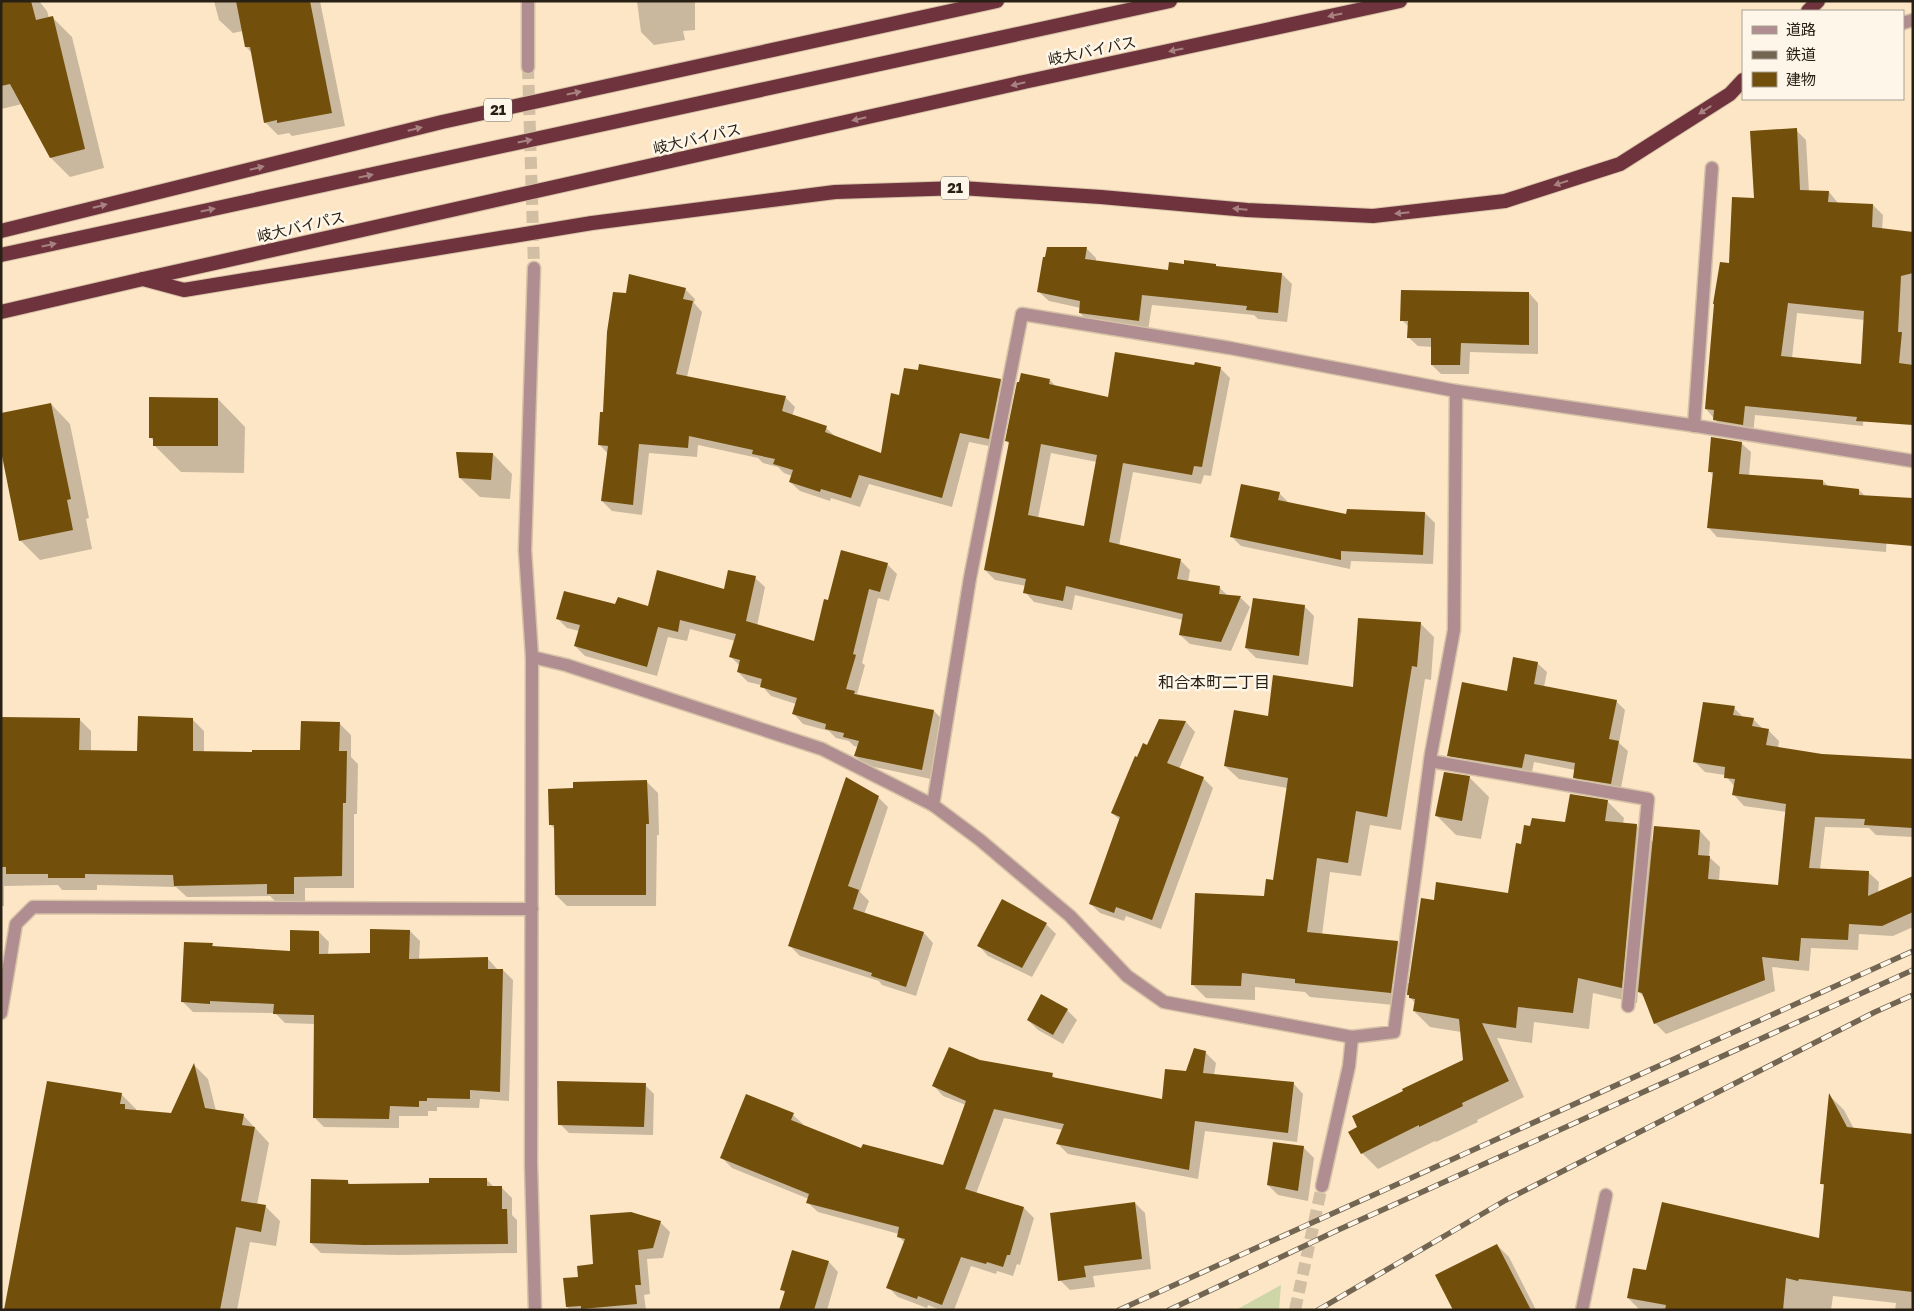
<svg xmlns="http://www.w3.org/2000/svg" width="1914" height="1311" font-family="'Golos Text','Noto Sans JP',sans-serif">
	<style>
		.green { fill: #ced6a7 }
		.shadow { fill: #0003; fill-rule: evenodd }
		.building { fill: #72500b; fill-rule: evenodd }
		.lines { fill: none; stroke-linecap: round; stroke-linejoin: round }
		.minor-tunnel { stroke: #d2bea2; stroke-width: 12; stroke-dasharray: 12 6; stroke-linecap: butt }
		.minor-casing { stroke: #d6c2a6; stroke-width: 15 }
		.trunk-casing { stroke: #d6c2a6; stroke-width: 16 }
		.minor { stroke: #af8d90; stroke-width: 12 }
		.trunk { stroke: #6e333c; stroke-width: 14 }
		.rail-casing { stroke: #726552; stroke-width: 5.5 }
		.rail { stroke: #fef6e9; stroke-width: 4; stroke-dasharray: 11; stroke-linecap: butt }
		.oneway { fill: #a88181 }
		.labels { text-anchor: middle; stroke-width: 5; stroke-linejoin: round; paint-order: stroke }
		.shield { fill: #fef6e9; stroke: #686054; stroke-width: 1 }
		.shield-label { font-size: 14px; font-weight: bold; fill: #282014 }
		.street-label { font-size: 15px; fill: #282014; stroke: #fef6e9 }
		.neighbourhood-label { font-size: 16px; fill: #282014; stroke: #fef6e9 }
	</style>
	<rect width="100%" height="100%" fill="#fce6c6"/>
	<!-- green -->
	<polygon class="green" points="1281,1285 1279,1310 1236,1310"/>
	<!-- shadow -->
	<g class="shadow">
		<polygon points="1,1 39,1 47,11 49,18 53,18 72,37 104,168 70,177 51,158 22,104 1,109"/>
		<polygon points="214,1 320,1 345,126 292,136 289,133 278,135 265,122 252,53 246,47 243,31 233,33 219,20"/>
		<polygon points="637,1 695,1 695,30 683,31 685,40 654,45 641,32"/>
		<path d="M1796,130l10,10 3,52h20l9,11 35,2 10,10 -1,15 31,3v172l-49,-2 -1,23 -108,-11 -2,20 -29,-5 -18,-21 24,-144 25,-66zM1797,313l68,7 -3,45 -70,-7z"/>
		<polygon points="1086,248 1096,258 1096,262 1169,271 1217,267 1282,274 1292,284 1287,322 1258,319 1254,315 1152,305 1148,330 1090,323 1080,313 1081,308 1049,301 1039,292"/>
		<polygon points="685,289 695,299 694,303 702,312 687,377 785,397 795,407 792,416 826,428 837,438 882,454 900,396 1000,380 1010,390 999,448 969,442 952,507 869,484 860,507 831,498 830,501 800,491 790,482 792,476 784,473 778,467 763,463 758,458 698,445 697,457 649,453 642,515 612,511 602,501 608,454 600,445 604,413 627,295"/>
		<polygon points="1529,293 1538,303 1538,354 1470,352 1469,374 1441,374 1432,365 1432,347 1418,346 1408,337 1409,327 1402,320"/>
		<path d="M1195,366l25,2 10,10 -19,98 -7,-1 -3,9 -68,-12 -14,74 62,15 9,9 -2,12 31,5 9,9 13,2 9,9 -19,44 -41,-7 -10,-9 3,-15 -108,-25 -3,15 -38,-8 -9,-10 1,-6 -31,-6 -10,-10 25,-125 -3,-4 43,-61 6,7 53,11zM1051,453l46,9 -12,65 -47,-9z"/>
		<polygon points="218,399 245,427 244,473 181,472 154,445 154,441 150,437"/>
		<polygon points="51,404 70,424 89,518 86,519 92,549 40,560 20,540"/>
		<polygon points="1741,443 1751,452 1749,476 1823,481 1829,487 1859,490 1866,497 1889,507 1886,552 1717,537 1708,527 1713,475 1710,472"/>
		<polygon points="493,454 512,474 510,499 480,497 460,478"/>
		<polygon points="1279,493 1289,503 1348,516 1425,513 1435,523 1433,564 1351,561 1350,569 1241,546 1231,536"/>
		<polygon points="887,564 897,574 889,601 878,598 862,663 865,665 857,694 934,711 943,720 931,779 865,765 855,756 858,747 854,746 849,741 836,738 829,731 803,724 794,714 796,704 771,696 761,685 748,682 738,672 740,666 731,657 735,641 690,629 687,641 668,637 657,676 585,656 575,646 579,631 567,628 558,619 616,606 649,608 725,590 755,578 765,587 757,626 815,642 829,602"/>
		<polygon points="1304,606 1314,616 1308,665 1256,658 1246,648"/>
		<polygon points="1420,623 1434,637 1431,680 1425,679 1401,830 1370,825 1361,876 1330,872 1322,935 1397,942 1411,956 1408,983 1410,983 1435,901 1509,895 1522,846 1608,802 1624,818 1623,824 1637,826 1653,842 1700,831 1710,842 1709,857 1720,867 1719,881 1779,887 1787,812 1744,806 1734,795 1735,787 1725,775 1705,772 1695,762 1734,708 1744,718 1753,719 1763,729 1768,730 1779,741 1778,748 1822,756 1913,760 1913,837 1876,835 1869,828 1825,827 1820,870 1868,872 1879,882 1878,893 1913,878 1913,927 1893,936 1859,934 1858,950 1811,948 1809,971 1772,967 1775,991 1666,1034 1655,1023 1645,998 1638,991 1637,1003 1593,993 1589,1029 1534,1022 1532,1043 1497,1038 1524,1097 1477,1120 1478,1122 1436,1142 1435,1141 1378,1169 1362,1153 1464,1061 1461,1032 1430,1027 1414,1011 1415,1003 1406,992 1405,1006 1310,997 1305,992 1255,987 1255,1000 1206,998 1192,984 1265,897 1274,881 1287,788 1239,779 1225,766 1269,717 1354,689"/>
		<polygon points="1537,663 1547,672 1544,687 1616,701 1625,710 1619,743 1628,751 1620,793 1583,787 1574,777 1575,770 1534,762 1531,777 1458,765 1448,755"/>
		<polygon points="1,719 79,719 91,731 91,751 139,752 192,719 204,731 204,753 302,751 339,723 351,735 351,757 358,764 357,814 354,814 354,888 305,888 305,905 280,906 270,896 187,897 176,887 97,885 97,890 62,890 58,885 4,886 4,906 1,906"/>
		<polygon points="1160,720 1186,722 1195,732 1179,769 1203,778 1213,788 1161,929 1126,916 1124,921 1100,913 1090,903 1120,820 1112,813 1138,759 1147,746"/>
		<polygon points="1469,777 1489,797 1481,839 1456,835 1436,815"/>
		<polygon points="647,782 658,793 659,835 657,835 656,906 567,906 556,895 555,829 550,824 574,789"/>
		<polygon points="878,797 888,807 860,892 869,901 864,914 924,933 933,943 916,996 882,985 879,981 800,956 790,946"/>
		<polygon points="1046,924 1056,934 1032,977 988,956 979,946"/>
		<polygon points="410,931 420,941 419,960 488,959 498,970 503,970 513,980 509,1101 480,1099 479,1108 437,1107 437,1111 428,1111 428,1116 399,1116 399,1128 324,1127 314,1117 315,1024 285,1023 275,1013 193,1012 183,1002 212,944 215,948 291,952 319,932 329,942 328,955 371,955"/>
		<polygon points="1067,1010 1077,1020 1063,1044 1038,1030 1028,1020"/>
		<polygon points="1206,1053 1216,1063 1214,1075 1294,1084 1303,1094 1297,1142 1205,1131 1198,1179 1068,1154 1058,1144 1063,1130 1004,1118 976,1194 1024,1208 1034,1218 1020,1265 1017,1264 1013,1276 997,1271 996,1274 971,1266 954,1310 940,1310 928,1305 927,1308 898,1297 888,1287 905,1243 898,1236 899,1234 818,1212 808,1203 809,1199 732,1168 722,1158 793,1115 803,1124 802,1126 862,1150 944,1167 966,1105 943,1096 934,1086 979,1061 1052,1075 1056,1079 1163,1100"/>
		<polygon points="194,1065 208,1079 216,1111 243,1115 269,1143 257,1205 265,1206 280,1221 276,1246 250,1242 237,1310 5,1310 121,1094 136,1109 136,1111 172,1114"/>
		<polygon points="645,1085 654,1094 653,1135 569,1133 560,1124"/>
		<polygon points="1830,1096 1844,1110 1854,1129 1913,1135 1913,1310 1895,1310 1896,1303 1833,1296 1831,1310 1640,1310 1628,1298 1647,1272 1820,1240 1825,1187 1821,1183"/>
		<polygon points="1274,1144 1304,1148 1314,1158 1308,1201 1278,1195 1268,1185"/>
		<polygon points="486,1179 495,1188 502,1188 512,1198 512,1215 517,1220 517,1253 399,1255 321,1253 311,1243 347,1181 351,1185 430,1184"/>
		<polygon points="1135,1203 1145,1213 1151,1269 1093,1276 1095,1287 1070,1290 1060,1280"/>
		<polygon points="660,1222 670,1232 663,1258 647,1259 650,1294 644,1295 646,1310 570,1310 567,1307 579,1278"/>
		<polygon points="1497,1245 1509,1257 1536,1310 1454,1310"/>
		<polygon points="829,1262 838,1272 827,1310 780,1310 786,1293 781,1289"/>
	</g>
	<!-- building -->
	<g class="building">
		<polygon points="1,1 31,1 36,20 53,16 85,149 50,158 10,84 1,86"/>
		<polygon points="236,1 310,1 332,113 277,123 277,120 264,123 250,47 245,47"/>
		<path d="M1797,128l3,62 29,1 -1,11 45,2 -1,23 41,5v41l-12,3 -3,56h4l-3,31 14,2v60l-57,-4 1,-4 -112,-11 -2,19 -30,-5 1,-10 -9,-1 9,-105h-1l7,-42 9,1 3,-66 22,1 -4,-67zM1788,303l76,8 -3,53 -80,-8z"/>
		<polygon points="1047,247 1087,247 1085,259 1168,270 1169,262 1184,264 1184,260 1216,264 1216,266 1282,273 1278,313 1246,310 1247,306 1142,295 1139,321 1079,313 1080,301 1037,292 1043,257 1045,257"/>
		<polygon points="629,274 686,288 683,299 693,301 676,374 786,396 782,411 827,426 825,432 881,453 891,393 899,395 904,368 918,370 919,364 1001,379 989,439 960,433 942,498 859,475 851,498 821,489 820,492 789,482 793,470 773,464 775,459 752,454 753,450 689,436 688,448 639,444 633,505 601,501 608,446 598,445 600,412 603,412 607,332 613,292 626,293"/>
		<polygon points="1401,290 1529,292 1529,345 1461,343 1460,365 1431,365 1431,338 1407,338 1408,321 1400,321"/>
		<path d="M1115,352l79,13 1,-3 26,5 -19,100 -8,-1 -2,9 -69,-12 -14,79 72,17 -4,20 43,7 -1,8 22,2 -20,46 -42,-7 4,-21 -117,-28 -3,15 -40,-8 3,-14 -42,-9 25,-128 -4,-1 12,-59h2l2,-9 29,6 -1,5 59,13zM1041,444l56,11 -13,71 -56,-11z"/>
		<polygon points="149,397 218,398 218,446 153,446 153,438 149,438"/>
		<polygon points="51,403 71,499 67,500 73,530 19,541 1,451 1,413"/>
		<polygon points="1711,437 1742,442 1739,474 1823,480 1823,485 1859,489 1859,495 1913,498 1913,546 1707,528 1713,472 1708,472"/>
		<polygon points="456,452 493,453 491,480 459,478"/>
		<polygon points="1241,484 1280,492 1278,500 1346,514 1347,509 1425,512 1423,555 1341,551 1341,560 1230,537"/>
		<polygon points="841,550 888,563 880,592 869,589 853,654 856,655 846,689 855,691 854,694 934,710 922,770 854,756 859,741 843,737 844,733 825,729 826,724 792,714 797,698 760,687 762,679 737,672 740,660 729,657 736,634 680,620 678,632 658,627 647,667 574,646 580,625 556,619 564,591 615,604 618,597 648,606 657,570 724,589 728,570 756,576 746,621 814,641 824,599 828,600"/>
		<polygon points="1253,598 1305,605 1299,656 1245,648"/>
		<polygon points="1358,618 1421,622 1417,667 1412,666 1387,817 1356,811 1348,863 1317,858 1307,932 1398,941 1391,993 1295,983 1295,979 1242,973 1241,986 1191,985 1195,893 1264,896 1266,879 1273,880 1288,778 1224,766 1234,710 1268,716 1273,675 1353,687"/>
		<polygon points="1513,657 1538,662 1534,684 1617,700 1609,739 1619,741 1611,784 1573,778 1575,763 1525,754 1522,768 1447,756 1462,682 1507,691"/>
		<polygon points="1703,702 1735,706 1733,715 1754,718 1752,726 1769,729 1766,745 1822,754 1913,759 1913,828 1864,825 1865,819 1815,817 1809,868 1869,871 1868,896 1913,876 1913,912 1882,926 1849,924 1848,940 1801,938 1799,961 1762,957 1765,980 1654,1024 1642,993 1638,992 1654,826 1700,830 1698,855 1710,856 1708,879 1778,885 1786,804 1732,795 1735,779 1724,778 1725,767 1693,762"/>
		<polygon points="138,716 193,718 193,751 252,752 252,750 300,750 301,721 340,722 339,751 347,751 346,803 343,803 342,876 294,877 294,894 267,894 267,884 174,886 173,875 85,874 85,878 48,878 48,874 6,874 6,867 1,867 1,717 80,718 79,750 137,751"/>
		<polygon points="1159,719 1186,721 1167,763 1204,777 1152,920 1116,907 1114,913 1089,904 1120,817 1111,813 1135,756 1137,757 1143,743 1147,745"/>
		<polygon points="1444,772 1470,776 1462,821 1435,816"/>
		<polygon points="846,777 879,796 848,886 859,890 853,909 924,932 906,987 871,976 872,973 788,946"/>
		<polygon points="647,780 649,824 646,824 646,895 555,895 554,825 549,825 548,789 573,788 573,782"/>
		<polygon points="1570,794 1608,800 1605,821 1637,824 1622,988 1578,978 1573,1013 1518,1007 1516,1028 1482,1023 1509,1081 1462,1103 1463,1106 1419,1127 1419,1125 1361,1154 1348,1132 1357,1127 1352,1116 1403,1091 1402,1089 1463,1060 1459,1019 1413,1011 1415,999 1409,998 1409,995 1407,995 1421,898 1434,900 1436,882 1508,893 1516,843 1521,844 1524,825 1530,826 1532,818 1565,822"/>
		<polygon points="1002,899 1047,923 1022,968 977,946"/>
		<polygon points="370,929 410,930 409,959 488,957 488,969 503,969 500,1092 470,1090 470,1099 427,1098 427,1101 419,1101 419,1107 390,1106 389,1119 313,1118 314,1015 273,1014 274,1004 210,1001 210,1004 181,1002 184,942 213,943 212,946 290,951 290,930 319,931 319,954 370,953"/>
		<polygon points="1041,994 1068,1009 1053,1035 1027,1020"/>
		<polygon points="949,1047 980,1060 1053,1073 1052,1077 1162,1099 1165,1069 1186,1071 1194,1048 1206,1051 1203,1073 1294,1082 1288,1133 1195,1121 1189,1170 1056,1144 1064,1124 994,1109 965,1189 1024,1207 1010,1255 1007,1255 1003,1267 987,1262 986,1264 961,1257 942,1305 918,1296 917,1299 886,1288 905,1239 897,1237 899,1227 806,1203 809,1194 720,1158 746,1094 794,1113 791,1120 861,1148 863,1144 943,1165 966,1101 932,1086"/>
		<polygon points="194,1063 205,1108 244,1114 242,1125 255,1127 241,1201 266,1205 261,1232 236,1227 220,1310 4,1310 47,1081 122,1093 120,1104 125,1104 125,1109 171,1113"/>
		<polygon points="557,1081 646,1083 644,1127 558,1125"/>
		<polygon points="1829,1093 1847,1127 1913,1134 1913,1292 1799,1279 1798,1281 1786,1278 1783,1310 1665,1310 1666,1305 1627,1298 1633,1268 1646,1270 1662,1202 1819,1238 1824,1184 1820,1184"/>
		<polygon points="1273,1142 1304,1146 1298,1191 1267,1185"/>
		<polygon points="429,1178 487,1178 487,1186 502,1186 502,1209 507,1209 508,1244 364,1245 310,1243 311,1179 348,1180 348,1184 429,1183"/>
		<polygon points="1135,1202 1142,1259 1084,1266 1086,1277 1058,1281 1050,1213"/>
		<polygon points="631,1212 661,1221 653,1248 638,1250 641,1285 635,1285 637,1304 581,1309 581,1306 566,1307 563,1278 578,1277 577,1266 593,1264 590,1215"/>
		<polygon points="1497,1244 1531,1310 1453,1310 1435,1275"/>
		<polygon points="792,1250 829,1261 814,1310 779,1310 785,1291 780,1290"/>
	</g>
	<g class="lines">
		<!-- minor-tunnel -->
		<g class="minor-tunnel">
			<polyline points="528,67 534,268"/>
			<polyline points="1295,1310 1322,1186"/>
		</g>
		<!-- minor casing -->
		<g class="minor-casing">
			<g id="minor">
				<polyline points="528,1 528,67"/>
				<polyline points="1903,23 1913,20"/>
				<polyline points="534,268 525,550 532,657 531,1164 535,1310"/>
				<polyline points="1694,426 1712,168"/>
				<polyline points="532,657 566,665 822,749 933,805 980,840 1070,916 1127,976 1164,1002 1352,1037 1394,1032 1431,754 1454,630 1456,391"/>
				<polyline points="1430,761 1648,799 1628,1006"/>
				<polyline points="933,805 970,578 1022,314 1230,348 1456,391 1690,425 1913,461"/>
				<polyline points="1,1013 16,924 33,907 532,909"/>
				<polyline points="1322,1186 1349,1066 1352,1037"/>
				<polyline points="1582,1310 1606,1195"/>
			</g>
		</g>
		<!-- trunk casing -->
		<g class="trunk-casing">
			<g id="trunk">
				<polyline points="1808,11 1818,1"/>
				<polyline points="1,231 442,122 997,1"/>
				<polyline points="1,255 1170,1"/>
				<polyline points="143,279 184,290 592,223 835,192 961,188 1101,197 1247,210 1373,216 1505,201 1620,164 1730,94 1743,80"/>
				<polyline points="1,312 143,279 1024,82 1400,1"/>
			</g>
		</g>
		<!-- minor -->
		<use href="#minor" class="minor"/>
		<!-- trunk -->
		<use href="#trunk" class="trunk"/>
		<!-- rail casing -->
		<g class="rail-casing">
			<g id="rail">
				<polyline points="1119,1310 1913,951"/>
				<polyline points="1169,1310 1338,1230 1913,970"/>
				<polyline points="1318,1310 1506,1200 1875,1012 1913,995"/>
			</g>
		</g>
		<!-- rail -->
		<use href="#rail" class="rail"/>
	</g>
	<!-- one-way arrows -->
	<defs><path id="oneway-solid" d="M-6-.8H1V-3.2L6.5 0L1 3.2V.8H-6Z" transform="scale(1.25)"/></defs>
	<g class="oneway">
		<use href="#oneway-solid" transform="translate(1335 15) rotate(168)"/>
		<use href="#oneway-solid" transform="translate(1176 50) rotate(168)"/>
		<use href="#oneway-solid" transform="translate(1018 84) rotate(167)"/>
		<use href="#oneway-solid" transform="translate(574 93) rotate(-12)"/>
		<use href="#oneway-solid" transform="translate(1705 110) rotate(147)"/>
		<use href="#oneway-solid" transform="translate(859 119) rotate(167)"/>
		<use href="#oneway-solid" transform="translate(415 129) rotate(-14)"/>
		<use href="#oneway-solid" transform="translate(525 141) rotate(-12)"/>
		<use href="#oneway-solid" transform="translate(257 168) rotate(-14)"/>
		<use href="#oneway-solid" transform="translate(366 176) rotate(-12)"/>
		<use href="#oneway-solid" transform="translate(1561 183) rotate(162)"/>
		<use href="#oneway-solid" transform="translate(100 206) rotate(-14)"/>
		<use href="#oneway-solid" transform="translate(1240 209) rotate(-175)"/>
		<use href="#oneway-solid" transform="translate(208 210) rotate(-12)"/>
		<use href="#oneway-solid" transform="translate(1402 213) rotate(174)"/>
		<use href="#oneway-solid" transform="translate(49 245) rotate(-12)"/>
	</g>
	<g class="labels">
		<!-- shield labels -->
		<g class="shield">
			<rect x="484" y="98.5" width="28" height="23" rx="4"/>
			<rect x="941" y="176.5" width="28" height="23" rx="4"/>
		</g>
		<g class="shield-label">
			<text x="498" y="115">21</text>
			<text x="955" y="193">21</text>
		</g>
		<!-- street labels -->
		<g class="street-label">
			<text transform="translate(1092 51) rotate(-12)" y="5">岐大バイパス</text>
			<text transform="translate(697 139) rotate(-13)" y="5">岐大バイパス</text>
			<text transform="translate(301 227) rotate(-13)" y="5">岐大バイパス</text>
		</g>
		<!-- neighbourhood labels -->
		<g class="neighbourhood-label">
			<text x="1214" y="688">和合本町二丁目</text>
		</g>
	</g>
	<!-- border -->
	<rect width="1914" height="1311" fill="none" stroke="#282014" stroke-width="5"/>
	<!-- legend -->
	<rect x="1742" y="10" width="162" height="90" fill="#fef6e9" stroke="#a8a094"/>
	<rect x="1752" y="26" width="25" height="8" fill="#af8d90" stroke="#a8a094"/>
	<text x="1786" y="35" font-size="15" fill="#282014">道路</text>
	<rect x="1752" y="51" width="25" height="8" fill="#726552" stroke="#a8a094"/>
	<text x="1786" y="60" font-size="15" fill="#282014">鉄道</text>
	<rect x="1752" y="72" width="25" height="15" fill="#72500b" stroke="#a8a094"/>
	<text x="1786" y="85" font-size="15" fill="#282014">建物</text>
</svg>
